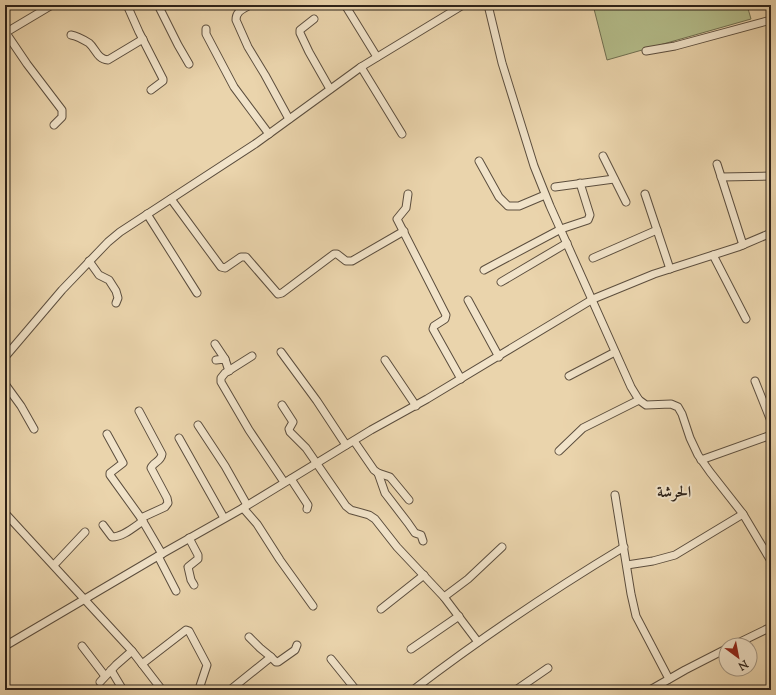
<svg xmlns="http://www.w3.org/2000/svg" width="776" height="695" font-family="'Sorts Mill Goudy',Amiri,serif">
	<style>
		.green { fill: #b4bd8b; stroke: #707052 }
		.lines { fill: none; stroke-linecap: round; stroke-linejoin: round }
		.minor-casing { stroke: #5c4e3e; stroke-width: 9 }
		.minor { stroke: #f1e3c9; stroke-width: 7 }
		.labels { text-anchor: middle; stroke-width: 4; stroke-linejoin: round; paint-order: stroke }
		.district-label { font-size: 16px; font-weight: bold; fill: #2d2219; stroke: #f1e3c9 }
	</style>
	<rect width="100%" height="100%" fill="#ead4ac"/>
	<filter id="stains"><feTurbulence type="fractalNoise" baseFrequency=".005" numOctaves="4"/><feColorMatrix values="0 0 0 0 .2 0 0 0 0 .09 0 0 0 0 .02 0 0 0 .5 -.17"/></filter>
	<radialGradient id="worn" r=".72"><stop offset=".6" stop-color="#630" stop-opacity="0"/><stop offset="1" stop-color="#630" stop-opacity=".3"/></radialGradient>
	<!-- green -->
	<polygon class="green" points="593,5 747,5 751,19 607,60"/>
	<g class="lines">
		<!-- minor casing -->
		<g class="minor-casing">
			<g id="minor">
				<polyline points="127,5 139,32 163,79 163,81 151,90"/>
				<polyline points="158,5 178,45 189,64"/>
				<path d="M250,5c-7,4 -14,6 -14,15l12,27 17,28 24,44"/>
				<polyline points="345,5 377,57"/>
				<polyline points="488,5 502,63 534,166 550,206 631,387 639,400 646,405 671,404 678,407 682,414 690,438 698,455 710,472 743,514 771,561"/>
				<polyline points="314,19 300,30 300,33 309,52 330,89"/>
				<polyline points="206,29 206,34 234,87 269,134"/>
				<polyline points="5,33 52,5"/>
				<polyline points="6,33 27,64 62,110 62,117 54,125"/>
				<path d="M71,35c6,1 13,5 18,8 7,6 8,16 19,17l35,-21"/>
				<polyline points="646,51 675,46 771,20"/>
				<polyline points="361,67 402,134"/>
				<polyline points="603,156 626,202"/>
				<polyline points="479,161 499,197 508,206 519,206 545,195"/>
				<polyline points="717,164 743,245"/>
				<polyline points="721,177 771,176"/>
				<polyline points="555,187 614,179"/>
				<polyline points="408,194 406,208 397,219 446,315 445,319 434,326 433,329 461,379"/>
				<polyline points="645,194 670,269"/>
				<polyline points="171,199 221,267 225,268 241,257 246,257 278,294 282,293 334,254 337,254 346,261 352,261 404,231"/>
				<polyline points="147,214 197,293"/>
				<polyline points="713,255 746,319"/>
				<polyline points="593,258 657,230"/>
				<polyline points="89,261 99,275 109,280 116,291 118,298 116,303"/>
				<polyline points="484,270 561,229 588,220 590,215 580,183"/>
				<polyline points="501,282 567,243"/>
				<polyline points="468,300 499,357"/>
				<polyline points="215,344 225,359"/>
				<polyline points="281,352 317,401 346,445"/>
				<polyline points="252,356 225,373 221,378 221,382 249,430 284,482"/>
				<polyline points="5,357 62,290 108,242 120,232 255,144 361,67 463,5"/>
				<polyline points="216,360 225,359 229,371"/>
				<polyline points="385,360 416,406"/>
				<polyline points="569,376 615,352"/>
				<polyline points="755,381 771,421"/>
				<polyline points="5,384 21,406 34,429"/>
				<polyline points="282,405 293,422 289,429 290,432 306,448 346,506 351,510 369,515 375,519 397,547 444,597 478,642"/>
				<path d="M139,411l23,43c-1,8 -9,8 -11,14l16,30 1,5 -3,4 -24,11 21,36"/>
				<polyline points="198,425 225,466 247,505"/>
				<polyline points="107,434 123,463 110,473 110,475 141,518"/>
				<polyline points="179,438 224,518"/>
				<polyline points="354,441 374,470 378,473 390,477 409,500"/>
				<polyline points="559,451 583,428 639,400"/>
				<polyline points="701,460 771,435"/>
				<polyline points="378,473 385,493 408,523 415,533 421,535 423,541"/>
				<polyline points="291,479 308,505 307,509"/>
				<polyline points="615,495 631,594 636,616 669,679"/>
				<polyline points="243,508 257,524 280,560 313,606"/>
				<polyline points="5,513 132,651 162,690"/>
				<path d="M103,525l9,12c11,0 22,-10 31,-16"/>
				<polyline points="189,538 198,555 198,559 188,567 191,580 194,585"/>
				<polyline points="158,556 176,591"/>
				<polyline points="54,565 85,532"/>
				<polyline points="627,565 653,561 675,555 743,514"/>
				<polyline points="444,597 468,579 502,547"/>
				<polyline points="381,609 424,575"/>
				<polyline points="249,637 260,648 271,657"/>
				<polyline points="734,645 771,627"/>
				<polyline points="5,646 158,556 243,508 371,430 427,399 593,299 654,274 738,247 771,233"/>
				<polyline points="82,646 105,676"/>
				<polyline points="411,649 459,616"/>
				<polyline points="331,659 356,690"/>
				<polyline points="142,664 186,630 189,631 207,665 200,686 201,690"/>
				<polyline points="111,670 123,690"/>
				<polyline points="100,682 116,665 132,651"/>
				<polyline points="230,690 271,657 276,662 278,662 295,650 297,645"/>
				<path d="M413,690c68,-52 138,-99 211,-143"/>
				<polyline points="516,690 548,668"/>
				<polyline points="650,690 685,670 726,649"/>
			</g>
		</g>
		<!-- minor -->
		<use href="#minor" class="minor"/>
	</g>
	<g class="labels">
		<!-- district labels -->
		<g class="district-label">
			<text x="674" y="497">الحرشة</text>
		</g>
	</g>
	<!-- margin -->
	<rect width="776" height="695" fill="none" stroke="#ead4ac" stroke-width="20"/>
	<rect x="6" y="6" width="764" height="683" fill="none" stroke="#2d2219" stroke-width="2"/>
	<rect x="10" y="10" width="756" height="675" fill="none" stroke="#2d2219"/>
	<!-- north arrow -->
	<g transform="translate(738 657) rotate(148)"><circle r="19" fill="#f1e3c9" stroke="#a39683"/>
	<path d="M0-3L7 15L0 10L-7 15Z" fill="#8f2418"/>
	<text y="-6" font-size="11" font-weight="bold" text-anchor="middle" fill="#2d2219">N</text>
	</g>
	<rect width="100%" height="100%" filter="url(#stains)"/>
	<rect width="100%" height="100%" fill="url(#worn)"/>
</svg>
